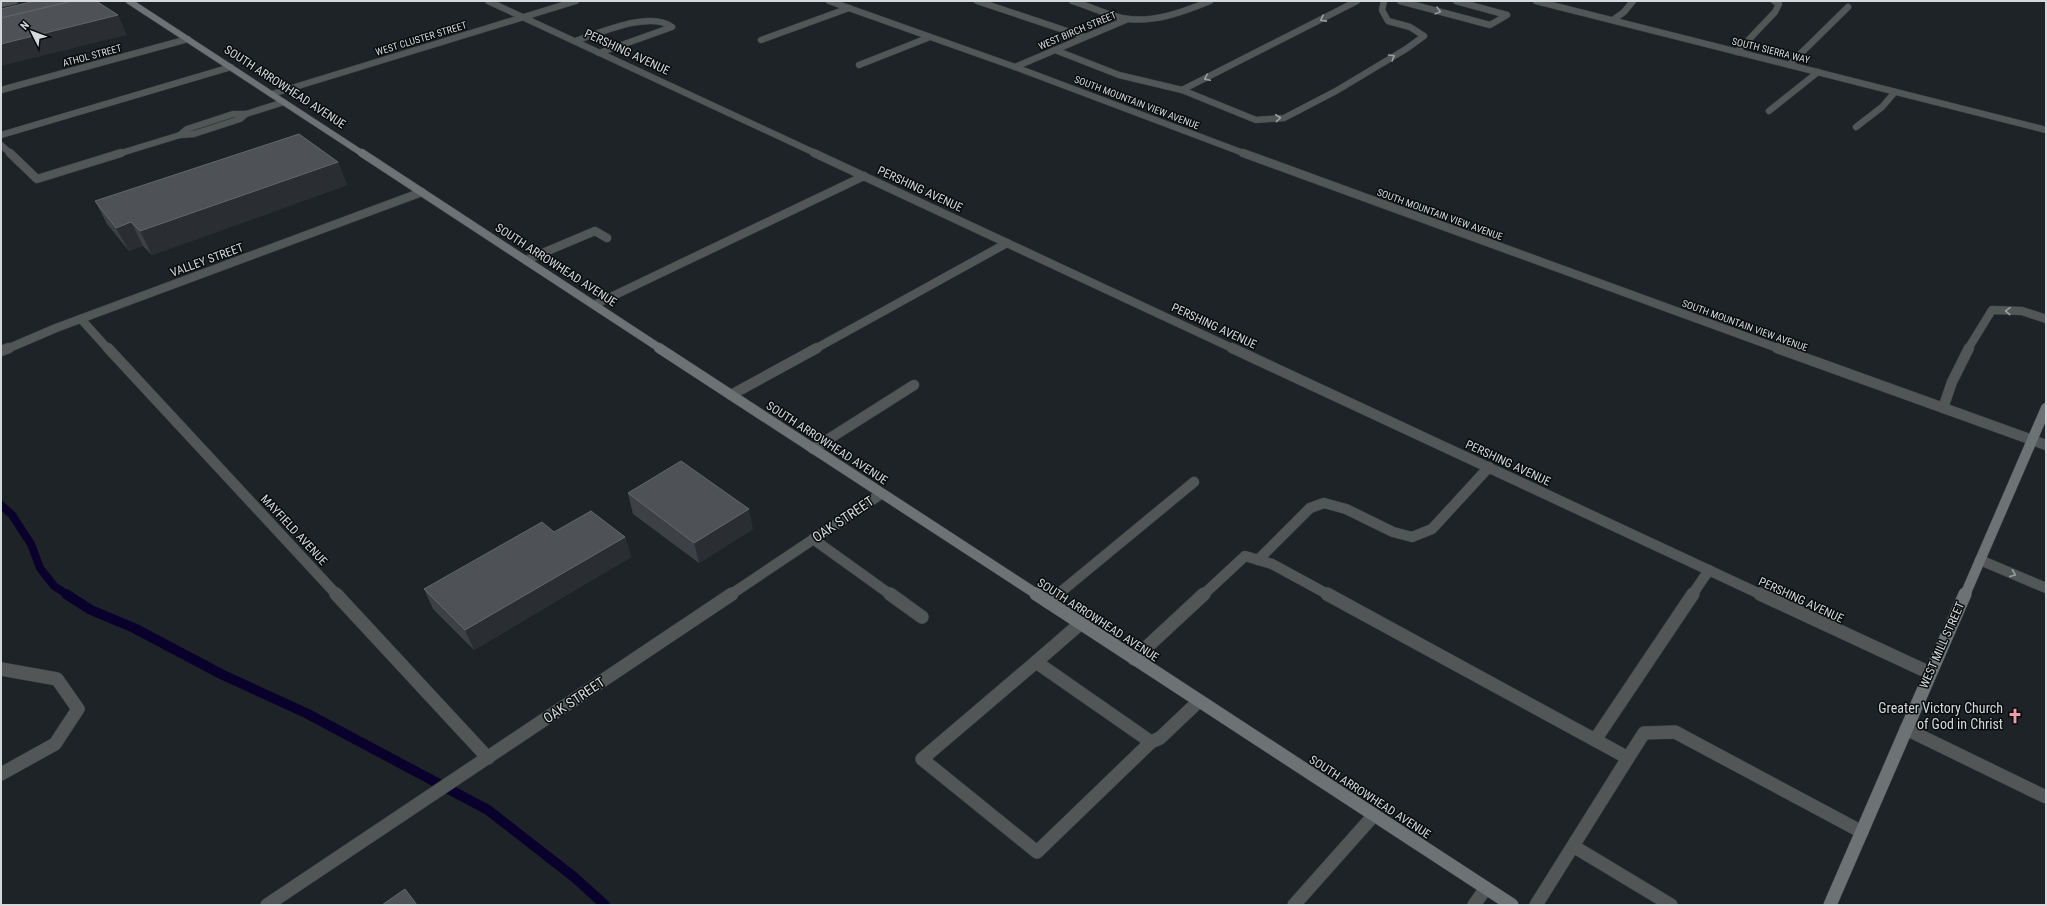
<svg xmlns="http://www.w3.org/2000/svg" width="2047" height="906" font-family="'Roboto Condensed',sans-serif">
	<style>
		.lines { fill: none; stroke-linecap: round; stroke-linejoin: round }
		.stream-far1 { stroke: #0a002c; stroke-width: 8 }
		.stream { stroke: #0a002c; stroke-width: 10 }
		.service-far3-casing { stroke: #3a4043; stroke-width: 7 }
		.service-far2-casing { stroke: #3a4043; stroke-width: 9 }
		.service-far1-casing { stroke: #3a4043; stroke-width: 11 }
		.service-casing { stroke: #3a4043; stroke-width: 14 }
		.minor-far3-casing { stroke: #3a4043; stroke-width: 7 }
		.minor-far2-casing { stroke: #3a4043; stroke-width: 9 }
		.minor-far1-casing { stroke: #3a4043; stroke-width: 11 }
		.minor-casing { stroke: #3a4043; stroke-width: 14 }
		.tertiary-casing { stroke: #3a4043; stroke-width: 7 }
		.secondary-far3-casing { stroke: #3a4043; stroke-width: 7 }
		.secondary-far2-casing { stroke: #3a4043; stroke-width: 9 }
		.secondary-far1-casing { stroke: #3a4043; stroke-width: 11 }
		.secondary-casing { stroke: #3a4043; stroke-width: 14 }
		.service-far3 { stroke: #525656; stroke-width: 6 }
		.service-far2 { stroke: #525656; stroke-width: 8 }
		.service-far1 { stroke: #525656; stroke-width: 10 }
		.service { stroke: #525656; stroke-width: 13 }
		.minor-far3 { stroke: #525656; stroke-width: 6 }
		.minor-far2 { stroke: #525656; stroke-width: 8 }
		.minor-far1 { stroke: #525656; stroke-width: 10 }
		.minor { stroke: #525656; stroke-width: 13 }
		.tertiary { stroke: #525656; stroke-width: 6 }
		.secondary-far3 { stroke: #6d7374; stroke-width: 6 }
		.secondary-far2 { stroke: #6d7374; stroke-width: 8 }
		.secondary-far1 { stroke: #6d7374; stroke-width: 10 }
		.secondary { stroke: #6d7374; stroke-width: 13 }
		.wall { fill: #3d4146 }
		.shaded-wall { fill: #2a2e33 }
		.building { fill: #4e5256; stroke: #63676b }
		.oneway { stroke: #9a9e9f }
		.labels { text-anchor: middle; stroke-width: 3; stroke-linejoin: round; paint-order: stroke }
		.far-street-label { font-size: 10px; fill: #d5d9db; stroke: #090c0d }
		.street-label { font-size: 12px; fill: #d5d9db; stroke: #090c0d }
		.near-street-label { font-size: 14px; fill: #d5d9db; stroke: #090c0d }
		.near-poi-label { font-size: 14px; fill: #d5d9db; stroke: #090c0d; text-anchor: end }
	</style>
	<rect width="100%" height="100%" fill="#1d2326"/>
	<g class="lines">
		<!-- stream-far1 -->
		<polyline class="stream-far1" points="1,505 12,515 31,544 40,568 54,586 68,595"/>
		<!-- stream -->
		<polyline class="stream" points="66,594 91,610 134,628 223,675 306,713 488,810 574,877 605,905"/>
		<!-- service-far3 casing -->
		<g class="service-far3-casing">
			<g id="service-far3">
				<polyline points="977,1 1085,37"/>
				<path d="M1072,1c17,5 33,13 50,17 30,6 61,-6 88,-17"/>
				<polyline points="1357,1 1182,90 1256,120 1284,118 1336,91 1406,49 1424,36 1410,27 1388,21 1382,10 1384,1"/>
				<polyline points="1400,1 1490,25 1507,15 1456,1"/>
				<polyline points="1,4 15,1"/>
				<polyline points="1613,20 1624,12 1633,1"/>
				<polyline points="761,40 849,8"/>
				<path d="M575,41c25,-8 75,-31 97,-14l-73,26"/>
				<polyline points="1055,50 1119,75 1182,90"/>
				<polyline points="1737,52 1775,12 1779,4 1774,1"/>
				<polyline points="859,65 930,37"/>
				<polyline points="1789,65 1848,7"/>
				<polyline points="1769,111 1818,72"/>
				<polygon points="233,114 246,114 240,119 194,134 180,135 187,129"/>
				<polyline points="246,114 284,102"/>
				<polyline points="1856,127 1882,107 1895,92"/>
				<polyline points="1,135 231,67"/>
				<polyline points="1,145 11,154"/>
				<polyline points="118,154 180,135"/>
			</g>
		</g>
		<!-- service-far2 casing -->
		<g class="service-far2-casing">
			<g id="service-far2">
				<polyline points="10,153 37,179 121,153"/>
				<polyline points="526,260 595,231 607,238"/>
				<polyline points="594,305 864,176"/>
				<polyline points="815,349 1007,243"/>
				<polyline points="1968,349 1992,310 2022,311 2046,319"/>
			</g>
		</g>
		<!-- service-far1 casing -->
		<g class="service-far1-casing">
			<g id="service-far1">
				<polyline points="731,395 817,348"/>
				<polyline points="1943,408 1952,382 1969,348"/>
				<polyline points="813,449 914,385"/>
				<polyline points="813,539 891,595"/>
				<polyline points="1258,560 1310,508 1324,503 1346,509 1393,532 1412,537 1432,529 1489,467"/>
				<polyline points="1980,560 2046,588"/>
				<polyline points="1057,595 1194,482"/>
				<polyline points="1203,595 1245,556 1272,564 1329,595"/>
				<polyline points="1692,595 1709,570"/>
			</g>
		</g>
		<!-- service casing -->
		<g class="service-casing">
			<g id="service">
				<polyline points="890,594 922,617"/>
				<polyline points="1327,594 1628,758 1536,905"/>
				<polyline points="1048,602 1058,594"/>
				<polyline points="1134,659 1204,594"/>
				<polygon points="1036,662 1151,742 1037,852 922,759"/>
				<polyline points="1036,662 1081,623"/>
				<polyline points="1,669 57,679 78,709 55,744 1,774"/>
				<polyline points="1906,729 2046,797"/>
				<polyline points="1595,740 1693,594"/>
				<polyline points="1151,742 1160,738 1199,701"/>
				<polyline points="1628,758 1644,733 1675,732 1862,832"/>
				<polyline points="1573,846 1671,905"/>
				<polyline points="1294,905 1374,815"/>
				<polyline points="1474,905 1486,888"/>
			</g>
		</g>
		<!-- minor-far3 casing -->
		<g class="minor-far3-casing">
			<g id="minor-far3">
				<polyline points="488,1 817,154"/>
				<polyline points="829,1 1015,67 1246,154"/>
				<polyline points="1015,67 1128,19"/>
				<polyline points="1,90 188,39"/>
				<polyline points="272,94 576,1"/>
			</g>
		</g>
		<!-- minor-far2 casing -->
		<g class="minor-far2-casing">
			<g id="minor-far2">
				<polyline points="814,153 1234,349"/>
				<polyline points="1243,153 1780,349"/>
				<polyline points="81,319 108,349"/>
				<polyline points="7,349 56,328 422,192"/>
			</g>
		</g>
		<!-- minor-far1 casing -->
		<g class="minor-far1-casing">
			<g id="minor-far1">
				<polyline points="108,348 337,595"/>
				<polyline points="1232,348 1762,595"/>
				<polyline points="1777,348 2046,445"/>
				<polyline points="1,351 9,348"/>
				<polyline points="730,595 881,494"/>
			</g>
		</g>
		<!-- minor casing -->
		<g class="minor-casing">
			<g id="minor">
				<polyline points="336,594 488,758"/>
				<polyline points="1760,594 1930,673"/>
				<polyline points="267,905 732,594"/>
			</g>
		</g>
		<!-- tertiary casing -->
		<g class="tertiary-casing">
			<polyline id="tertiary" points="1536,1 2046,130"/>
		</g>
		<!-- secondary-far3 casing -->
		<g class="secondary-far3-casing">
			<polyline id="secondary-far3" points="129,1 363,154"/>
		</g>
		<!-- secondary-far2 casing -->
		<g class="secondary-far2-casing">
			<polyline id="secondary-far2" points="362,153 661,349"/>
		</g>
		<!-- secondary-far1 casing -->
		<g class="secondary-far1-casing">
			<g id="secondary-far1">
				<polyline points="659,348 1038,595"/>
				<polyline points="1965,595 2046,408"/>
			</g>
		</g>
		<!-- secondary casing -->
		<g class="secondary-casing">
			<g id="secondary">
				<polyline points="1036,594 1512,905"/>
				<polyline points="1830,905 1965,594"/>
			</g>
		</g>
		<!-- service-far3 -->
		<use href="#service-far3" class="service-far3"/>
		<!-- service-far2 -->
		<use href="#service-far2" class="service-far2"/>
		<!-- service-far1 -->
		<use href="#service-far1" class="service-far1"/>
		<!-- service -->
		<use href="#service" class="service"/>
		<!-- minor-far3 -->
		<use href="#minor-far3" class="minor-far3"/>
		<!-- minor-far2 -->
		<use href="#minor-far2" class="minor-far2"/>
		<!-- minor-far1 -->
		<use href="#minor-far1" class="minor-far1"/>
		<!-- minor -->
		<use href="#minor" class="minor"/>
		<!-- tertiary -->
		<use href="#tertiary" class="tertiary"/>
		<!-- secondary-far3 -->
		<use href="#secondary-far3" class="secondary-far3"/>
		<!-- secondary-far2 -->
		<use href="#secondary-far2" class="secondary-far2"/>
		<!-- secondary-far1 -->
		<use href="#secondary-far1" class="secondary-far1"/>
		<!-- secondary -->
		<use href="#secondary" class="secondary"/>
	</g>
	<!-- wall -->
	<g class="wall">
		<polygon points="338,162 347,185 152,255 143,246 129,251 107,224 95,201"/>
		<polygon points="628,493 753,529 699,563 633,514"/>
		<polygon points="554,532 625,537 631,557 474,650 433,609 424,589"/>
	</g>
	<!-- shaded-wall -->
	<g class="shaded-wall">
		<polygon points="118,15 127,35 1,66 1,44"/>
		<polygon points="338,162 347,185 152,255 140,231"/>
		<polygon points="131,222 143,246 129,251 116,228"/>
		<polygon points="749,509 753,529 699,563 694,543"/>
		<polygon points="625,537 631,557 474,650 465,630"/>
	</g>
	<!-- building -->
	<g class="building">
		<polygon points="35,1 73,1 1,18 1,9"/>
		<polygon points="73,1 96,1 118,15 1,44 1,18"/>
		<polygon points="299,134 338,162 140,231 131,222 116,228 95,201"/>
		<polygon points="681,461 749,509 694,543 628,493"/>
		<polygon points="591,511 625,537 465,630 424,589 542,522 554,532"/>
		<polygon points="405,889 417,905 382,905"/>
	</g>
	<!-- one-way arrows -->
	<defs><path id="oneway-chevron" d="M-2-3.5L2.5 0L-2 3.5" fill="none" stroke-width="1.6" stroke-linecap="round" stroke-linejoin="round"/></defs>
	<g class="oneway">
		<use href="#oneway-chevron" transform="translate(1438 11) rotate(15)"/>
		<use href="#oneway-chevron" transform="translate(1323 19) rotate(152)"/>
		<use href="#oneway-chevron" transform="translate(1392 57) rotate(-31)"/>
		<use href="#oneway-chevron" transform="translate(1207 78) rotate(154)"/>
		<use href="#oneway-chevron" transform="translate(1278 118) rotate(-6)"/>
		<use href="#oneway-chevron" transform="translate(2008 311) rotate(-177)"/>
		<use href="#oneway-chevron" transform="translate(2013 574) rotate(23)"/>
	</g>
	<!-- icons -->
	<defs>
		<g id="church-bare" transform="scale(1.2)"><path d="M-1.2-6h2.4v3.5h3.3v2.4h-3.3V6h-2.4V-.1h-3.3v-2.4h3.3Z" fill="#f39aab" stroke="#090c0d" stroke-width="2.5" paint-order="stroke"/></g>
	</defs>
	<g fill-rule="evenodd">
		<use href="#church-bare" x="2015" y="716"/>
	</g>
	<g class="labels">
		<!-- far-street labels -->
		<g class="far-street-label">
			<text transform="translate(1077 30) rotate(-23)" y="4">WEST BIRCH STREET</text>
			<text transform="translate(421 38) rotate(-17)" y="4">WEST CLUSTER STREET</text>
			<text transform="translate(1771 50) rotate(14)" y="4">SOUTH SIERRA WAY</text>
			<text transform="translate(92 55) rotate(-15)" y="4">ATHOL STREET</text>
			<text transform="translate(1137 102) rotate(21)" y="4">SOUTH MOUNTAIN VIEW AVENUE</text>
			<text transform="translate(1440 214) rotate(20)" y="4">SOUTH MOUNTAIN VIEW AVENUE</text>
			<text transform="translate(1745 325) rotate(20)" y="4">SOUTH MOUNTAIN VIEW AVENUE</text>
		</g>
		<!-- street labels -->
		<g class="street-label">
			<text transform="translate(627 52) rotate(25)" y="4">PERSHING AVENUE</text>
			<text transform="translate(285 87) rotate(33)" y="4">SOUTH ARROWHEAD AVENUE</text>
			<text transform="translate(920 189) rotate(25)" y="4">PERSHING AVENUE</text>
			<text transform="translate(207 260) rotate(-20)" y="4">VALLEY STREET</text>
			<text transform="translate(556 265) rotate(33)" y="4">SOUTH ARROWHEAD AVENUE</text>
			<text transform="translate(1214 326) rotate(25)" y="4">PERSHING AVENUE</text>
			<text transform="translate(827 443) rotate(33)" y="4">SOUTH ARROWHEAD AVENUE</text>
			<text transform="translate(1508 463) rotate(25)" y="4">PERSHING AVENUE</text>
			<text transform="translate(294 530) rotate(47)" y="4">MAYFIELD AVENUE</text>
			<text transform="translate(1801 600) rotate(25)" y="4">PERSHING AVENUE</text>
			<text transform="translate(1098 620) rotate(33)" y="4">SOUTH ARROWHEAD AVENUE</text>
			<text transform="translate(1942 645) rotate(-66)" y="4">WEST MILL STREET</text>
			<text transform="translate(1370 797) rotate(33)" y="4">SOUTH ARROWHEAD AVENUE</text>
		</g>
		<!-- near-street labels -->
		<g class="near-street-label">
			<text transform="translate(843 519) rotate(-34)" y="5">OAK STREET</text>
			<text transform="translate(574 700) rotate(-34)" y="5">OAK STREET</text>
		</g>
		<!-- near-poi labels -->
		<g class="near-poi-label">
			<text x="2003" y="713">Greater Victory Church<tspan x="2003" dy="16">of God in Christ</tspan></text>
		</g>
	</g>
	<!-- border -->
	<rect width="2047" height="906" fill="none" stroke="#d5d9db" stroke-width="4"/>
	<!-- north arrow -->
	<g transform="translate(32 32) rotate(312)" stroke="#090c0d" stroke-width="3" paint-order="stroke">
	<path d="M0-3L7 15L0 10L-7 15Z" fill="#d5d9db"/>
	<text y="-6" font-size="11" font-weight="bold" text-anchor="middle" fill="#d5d9db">N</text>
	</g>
</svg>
